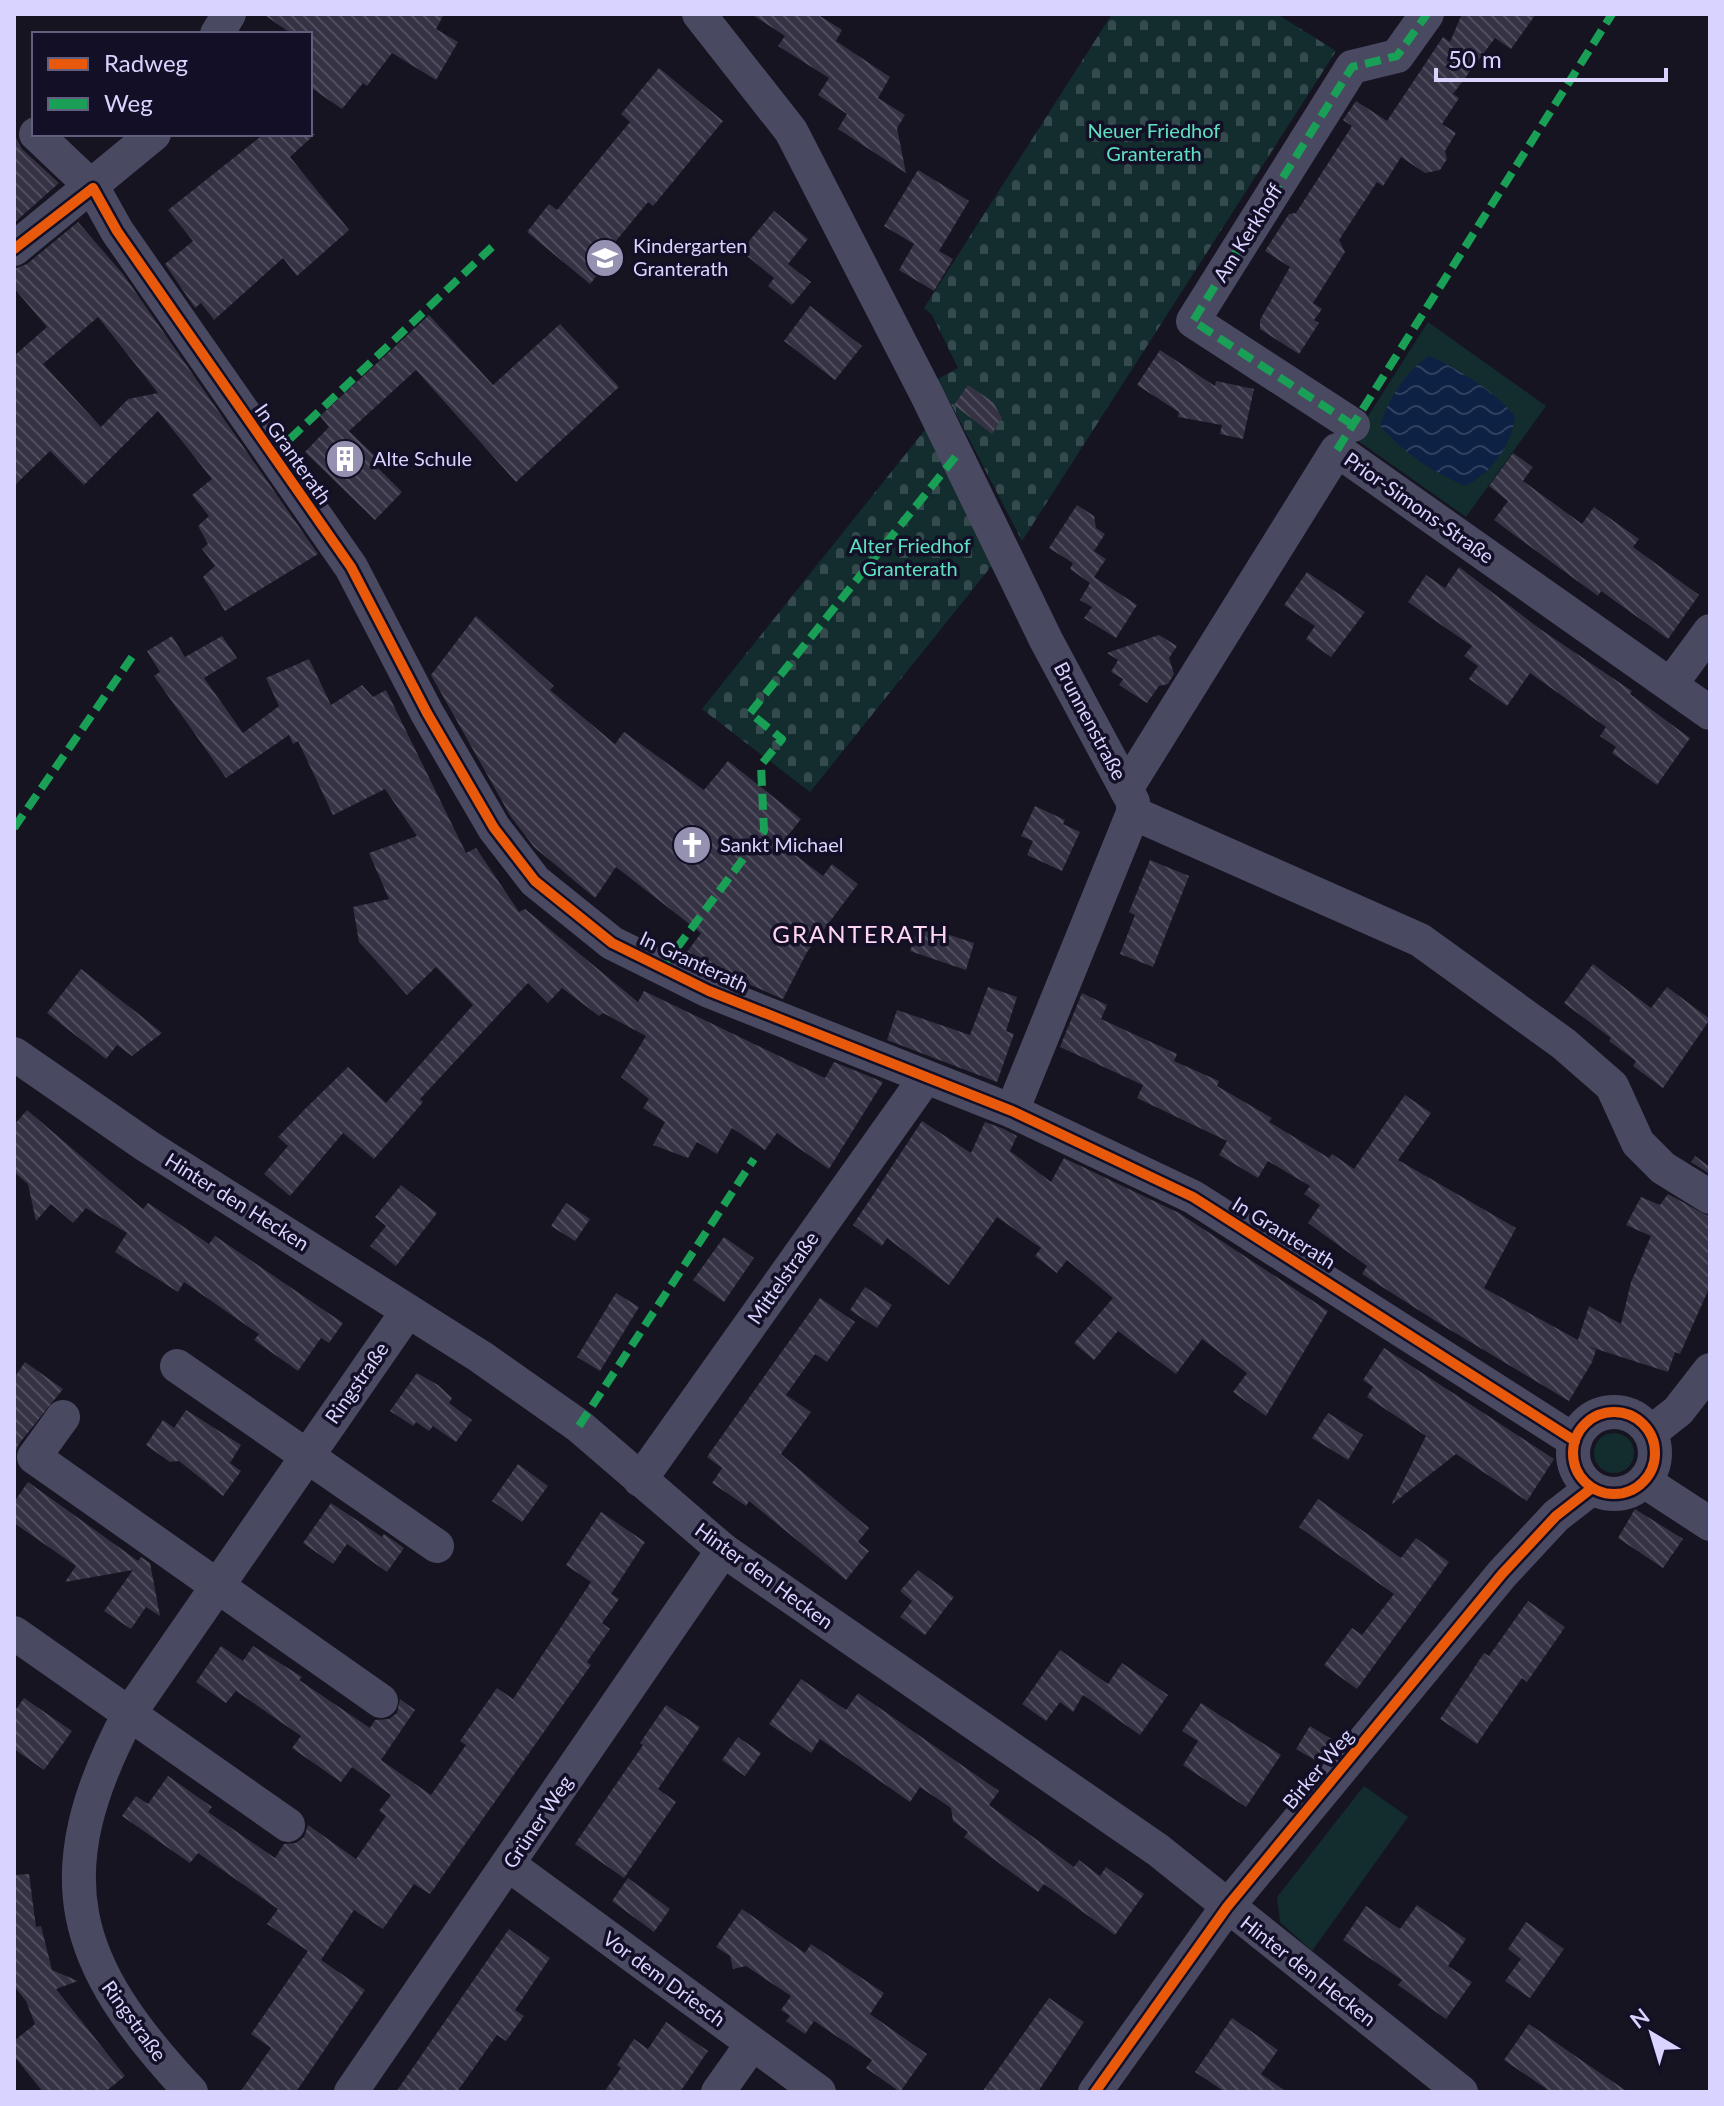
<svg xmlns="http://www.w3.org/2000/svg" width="1724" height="2106" font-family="Lato,sans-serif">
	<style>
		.green { fill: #132c2d }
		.cemetery { fill: url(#cemetery-stones) }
		.water { fill: url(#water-waves) }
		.building { fill: url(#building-back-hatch); fill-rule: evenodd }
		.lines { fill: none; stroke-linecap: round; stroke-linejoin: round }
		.street { stroke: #4a4962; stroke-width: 34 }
		.quiet { stroke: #1a9f57; stroke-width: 8; stroke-dasharray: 16 8; stroke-linecap: butt }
		.cycleway-casing { stroke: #130f26; stroke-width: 15 }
		.cycleway { stroke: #e8590c; stroke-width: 10 }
		.labels { text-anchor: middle; stroke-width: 7; stroke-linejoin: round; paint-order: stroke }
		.park-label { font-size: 20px; fill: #5fe0c0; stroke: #130f26 }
		.street-label { font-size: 20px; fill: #d9d4ff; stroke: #130f26 }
		.poi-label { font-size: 20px; fill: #d9d4ff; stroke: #130f26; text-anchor: start }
		.quarter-label { font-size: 24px; letter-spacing: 2px; fill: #ffd6f0; stroke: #130f26 }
	</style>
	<defs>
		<pattern id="cemetery-stones" width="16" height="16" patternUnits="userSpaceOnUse" patternTransform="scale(2)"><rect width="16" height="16" fill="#132c2d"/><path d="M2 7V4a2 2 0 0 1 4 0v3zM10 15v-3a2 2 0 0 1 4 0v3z" fill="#354a4c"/></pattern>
		<pattern id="water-waves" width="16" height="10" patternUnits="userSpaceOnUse" patternTransform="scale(2)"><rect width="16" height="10" fill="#0d2144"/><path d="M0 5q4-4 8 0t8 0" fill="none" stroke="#304060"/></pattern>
		<pattern id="building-back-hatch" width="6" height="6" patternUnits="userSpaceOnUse" patternTransform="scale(2)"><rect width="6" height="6" fill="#343243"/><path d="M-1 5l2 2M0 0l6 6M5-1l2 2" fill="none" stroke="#514f5f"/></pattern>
	</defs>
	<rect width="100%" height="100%" fill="#161421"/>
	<!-- green -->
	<g class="green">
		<polygon points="1428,322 1546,406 1466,517 1354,438"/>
		<circle cx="1614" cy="1453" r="20"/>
		<polygon points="1364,1786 1408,1817 1312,1951 1280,1922 1277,1897"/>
	</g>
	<!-- cemetery -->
	<g class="cemetery">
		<polygon points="1112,14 1277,14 1336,51 1022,541 938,379 958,368 932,315 924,308"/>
		<polygon points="928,426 994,563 810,792 702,709"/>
	</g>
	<!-- water -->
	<path class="water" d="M1429,356c33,15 62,33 86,60 -4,31 -22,54 -49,70 -34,-13 -61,-33 -86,-60 8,-27 25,-54 49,-70z"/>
	<!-- building -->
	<g class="building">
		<polygon points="263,14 444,14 436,29 458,42 436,80 392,53 367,86 363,83 342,109 310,87 310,34 292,34"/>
		<polygon points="751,14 817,14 842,30 836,41 890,77 878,98 905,115 897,128 906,173 838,129 847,114 818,95 829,78 778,46 785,36"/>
		<polygon points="1462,14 1536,14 1511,49 1495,38 1453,94 1459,98 1442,124 1456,133 1445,151 1447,159 1440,170 1425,173 1401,157 1383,186 1377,182 1339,240 1345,252 1313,303 1322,309 1314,320 1319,323 1299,354 1260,329 1260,320 1290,267 1265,251 1289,214 1296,213 1352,126 1343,120 1356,101 1387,121 1443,37 1450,42"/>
		<polygon points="659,68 723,121 653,206 648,202 606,253 611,258 590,284 527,232 549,204 557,210 630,122 621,114"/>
		<polygon points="14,134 22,149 59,183 14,223"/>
		<polygon points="264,134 315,134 290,157 349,230 297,276 283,258 214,320 201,303 195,308 165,264 193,241 168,210"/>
		<polygon points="918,170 969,201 939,251 953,259 934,291 899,270 914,244 884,226"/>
		<polygon points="774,211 808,239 788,264 811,282 792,305 768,286 774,278 741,251"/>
		<path d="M78,222l45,52 195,280 -93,57 -22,-34 12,-11 -13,-17 6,-5 -10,-18 11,-10 -17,-21 20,-16 -54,-68 -74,74 -34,-34 -36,35v-130l33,-29 -33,-39v-19l13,-5zM98,317l60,76 -30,6 -27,28 -58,-63z"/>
		<polygon points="810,306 862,346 835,380 784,341"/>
		<polygon points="429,315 493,385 560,324 619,387 516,482 416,370 349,431 381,462 376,466 402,492 375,520 305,452 329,427 320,416"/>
		<polygon points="1160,350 1215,386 1216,381 1254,389 1243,439 1220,434 1222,425 1178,417 1179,412 1137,385"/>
		<polygon points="968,385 993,402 1002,418 992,434 954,405"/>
		<polygon points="1513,453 1533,467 1523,481 1582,524 1594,507 1639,539 1633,547 1699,595 1668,639 1601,591 1598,596 1494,520 1508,501 1489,486"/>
		<polygon points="1077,505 1094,516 1096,528 1105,534 1094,551 1106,559 1094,577 1137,605 1116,638 1084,618 1092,607 1080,600 1090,583 1070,569 1073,563 1049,548"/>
		<polygon points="1459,567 1540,629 1632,691 1630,694 1690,738 1657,785 1612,753 1616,747 1600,736 1606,727 1530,673 1507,706 1469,679 1478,666 1464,656 1472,646 1408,602 1426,575 1445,588"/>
		<polygon points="1307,572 1365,612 1331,657 1306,639 1315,626 1284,605"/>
		<polygon points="476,616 554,686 550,690 615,744 624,732 704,790 728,761 801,819 781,844 823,876 832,864 858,884 807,952 783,999 684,956 701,933 616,867 595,898 534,847 511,817 431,675"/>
		<polygon points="1159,635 1177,646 1169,658 1174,674 1168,684 1159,686 1147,703 1119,685 1123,679 1111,672 1118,660 1107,653"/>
		<polygon points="172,636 185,657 222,636 237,658 204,678 243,733 279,706 266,678 309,659 331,705 362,685 373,697 386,690 466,853 476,848 519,912 525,909 638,1002 644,991 825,1078 834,1062 883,1082 829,1169 777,1133 765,1150 732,1128 717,1154 697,1142 688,1158 653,1145 665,1122 643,1108 649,1099 621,1077 646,1036 603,1013 599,1016 562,988 548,1003 528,983 420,1099 423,1102 374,1159 343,1133 290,1196 264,1174 288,1146 278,1137 305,1109 348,1067 386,1103 473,1005 436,967 407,995 359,942 353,907 389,899 369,853 417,836 385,789 333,815 298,741 293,744 289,735 226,778 154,676 160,672 147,651"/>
		<polygon points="1035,806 1065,820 1063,824 1080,832 1062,871 1027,855 1033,841 1021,836"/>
		<polygon points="1150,860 1189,876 1153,967 1120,954 1135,915 1129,912"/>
		<polygon points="919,925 974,943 966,970 910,951"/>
		<polygon points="1593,964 1651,1008 1667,987 1710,1019 1663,1088 1633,1066 1636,1061 1609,1041 1611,1038 1564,1003"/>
		<polygon points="81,969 141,1016 162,1033 132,1056 117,1045 106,1059 47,1013"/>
		<polygon points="988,987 1017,997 1006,1031 1014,1034 997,1082 887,1040 897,1010 970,1035"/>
		<polygon points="1082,993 1107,1005 1101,1019 1177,1054 1174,1061 1219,1081 1217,1086 1272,1118 1269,1122 1329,1158 1332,1154 1354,1169 1405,1095 1431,1113 1398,1160 1516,1228 1484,1288 1578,1340 1589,1306 1621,1324 1631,1282 1651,1236 1626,1225 1641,1197 1660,1205 1668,1194 1710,1217 1710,1286 1680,1354 1675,1352 1668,1372 1587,1346 1596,1350 1592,1362 1569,1401 1442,1325 1362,1274 1367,1266 1308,1223 1320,1205 1304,1194 1310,1186 1268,1161 1258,1178 1219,1155 1227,1141 1137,1098 1143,1085 1060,1047"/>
		<polygon points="27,1110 143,1209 148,1203 209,1244 215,1236 343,1323 329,1343 321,1338 298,1371 254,1340 259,1334 184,1282 178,1292 115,1252 127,1233 86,1208 73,1223 51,1204 36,1221 28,1184 14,1172 14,1125"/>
		<polygon points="922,1121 971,1153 985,1122 1004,1129 1017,1136 1010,1151 1051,1182 1064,1158 1179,1213 1328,1311 1266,1416 1233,1392 1247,1373 1202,1339 1176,1374 1118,1331 1094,1360 1074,1343 1113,1298 1067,1260 1057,1273 1035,1256 1041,1248 997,1217 949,1285 887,1238 882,1246 853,1225"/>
		<polygon points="1695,1156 1710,1167 1710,1174 1691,1162"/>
		<polygon points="401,1185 437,1213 396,1266 370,1246 386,1226 375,1217"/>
		<polygon points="566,1203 590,1219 575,1241 551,1226"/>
		<polygon points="724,1237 754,1258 724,1302 693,1280"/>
		<polygon points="865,1287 892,1305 877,1328 850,1310"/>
		<polygon points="616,1293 639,1307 600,1371 577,1357"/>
		<polygon points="820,1298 855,1322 827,1362 815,1354 786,1395 811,1412 781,1454 869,1528 858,1542 869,1551 846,1580 749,1501 746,1506 712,1483 722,1468 707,1457"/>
		<polygon points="1384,1348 1554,1459 1527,1501 1456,1454 1391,1505 1426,1436 1367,1397 1373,1387 1363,1380"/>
		<polygon points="25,1362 63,1389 18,1445 14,1458 14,1378"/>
		<polygon points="417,1373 438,1385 452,1398 449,1403 472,1420 456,1442 433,1426 429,1431 416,1422 413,1426 390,1411"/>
		<polygon points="186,1410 241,1445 230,1463 241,1471 223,1496 179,1461 170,1462 146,1445 163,1420 174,1428"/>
		<polygon points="1328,1413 1363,1435 1348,1460 1312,1438"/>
		<polygon points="518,1464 548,1486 522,1522 492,1501"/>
		<polygon points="28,1482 138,1561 141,1557 150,1563 160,1616 146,1607 131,1629 104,1611 133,1570 65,1582 76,1566 14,1523 14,1502"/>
		<polygon points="1318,1499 1401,1558 1416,1538 1449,1562 1357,1689 1324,1665 1352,1628 1362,1635 1394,1594 1299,1527"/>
		<polygon points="331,1503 382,1537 384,1534 404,1548 387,1572 347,1544 333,1564 303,1543"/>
		<polygon points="1635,1509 1683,1539 1663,1568 1618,1538"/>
		<polygon points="601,1512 645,1542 611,1594 619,1599 602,1623 610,1629 587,1662 591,1665 430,1894 414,1884 383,1929 354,1910 321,1960 365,1990 296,2092 240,2092 271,2048 251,2034 308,1951 267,1924 278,1909 198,1853 190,1863 122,1816 136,1796 148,1804 168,1776 212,1807 208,1812 275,1858 284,1844 296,1843 304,1837 308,1825 356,1859 386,1816 379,1811 391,1795 352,1767 341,1782 292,1748 301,1736 236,1691 226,1703 196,1682 221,1646 243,1661 253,1646 302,1677 299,1680 370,1728 375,1720 389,1719 397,1713 400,1699 415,1710 381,1760 431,1795 466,1745 460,1741 497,1688 513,1699 591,1582 566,1565"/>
		<polygon points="918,1570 954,1597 925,1635 900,1617 912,1601 900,1591"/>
		<polygon points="1528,1601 1565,1627 1527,1682 1522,1678 1477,1744 1440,1719 1484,1653 1489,1656"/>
		<polygon points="1060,1650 1108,1684 1122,1663 1168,1695 1140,1735 1083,1695 1073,1712 1060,1702 1046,1721 1022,1704"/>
		<polygon points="801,1679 846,1710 858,1693 999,1791 989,1805 1074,1867 1079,1860 1100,1876 1106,1867 1144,1894 1115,1935 1044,1884 1038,1892 964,1837 968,1832 953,1821 951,1808 920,1787 910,1802 820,1739 811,1753 769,1724"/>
		<polygon points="24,1698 72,1731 44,1770 14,1749 14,1712"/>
		<polygon points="1201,1703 1281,1755 1246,1807 1183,1765 1198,1741 1182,1731"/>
		<polygon points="666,1705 700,1727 658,1789 676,1802 624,1878 575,1844 643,1745 640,1743"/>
		<polygon points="1310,1726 1333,1740 1320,1763 1296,1749"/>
		<polygon points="738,1737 761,1753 745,1776 722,1760"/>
		<polygon points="29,1874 36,1927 41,1926 52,1970 78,1981 56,1989 125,2076 105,2092 43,2092 14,2056 14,2041 35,2024 26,2001 14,1986 14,1875"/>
		<polygon points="628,1878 670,1909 654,1932 612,1901"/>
		<polygon points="1417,1905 1466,1939 1448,1966 1472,1982 1446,2019 1398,1985 1402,1980 1343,1940 1366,1906 1400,1929"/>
		<polygon points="742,1909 805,1953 811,1944 884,1993 870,2014 927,2054 900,2092 866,2068 872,2060 814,2021 805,2034 786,2021 790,2016 781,2010 791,1996 746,1966 733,1969 730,1956 716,1947"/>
		<polygon points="1526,1922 1564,1949 1530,1998 1505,1981 1521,1959 1508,1949"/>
		<polygon points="509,1929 550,1958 515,2010 524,2016 506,2041 497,2035 457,2092 396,2092"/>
		<polygon points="1049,1998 1084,2022 1038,2092 982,2092"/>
		<polygon points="1232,2018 1278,2050 1261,2074 1287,2092 1225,2092 1195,2072"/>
		<polygon points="666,2022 708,2051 680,2092 604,2092 621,2068 617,2065 634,2039 648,2049"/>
		<polygon points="1529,2024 1584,2062 1628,2092 1551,2092 1535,2081 1504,2060"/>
	</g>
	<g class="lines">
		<!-- street -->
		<g class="street">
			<polyline points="699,14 791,131 927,395 1046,640 1133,802 1133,813 1420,940 1564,1044 1612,1086 1638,1143 1663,1168 1710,1197"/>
			<polyline points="217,34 229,14"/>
			<polyline points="36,134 93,188 117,231 351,567 427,713 494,828 535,881 612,943 709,991 1012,1111 1193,1197 1575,1441"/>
			<polyline points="14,249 154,134"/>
			<polyline points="1353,425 1193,321 1352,67 1397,56 1427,14"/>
			<polyline points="1671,684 1710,631"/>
			<polyline points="1126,789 1337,450 1710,713"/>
			<polyline points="14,1054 147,1146 481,1357 579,1426 723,1550 1158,1850 1461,2092"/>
			<polyline points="1012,1111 1133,813"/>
			<polyline points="177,1366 437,1546"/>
			<circle cx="1614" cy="1453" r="41"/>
			<polyline points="63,1417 34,1457 381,1701"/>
			<polyline points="1650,1433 1678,1411 1710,1370"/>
			<polyline points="640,1480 926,1077"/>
			<polyline points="1644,1481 1710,1524"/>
			<polyline points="14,1633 288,1825"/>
			<polyline points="509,1865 819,2092"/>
			<path d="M191,2092c-121,-129 -148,-216 -62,-378l278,-402"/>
			<polyline points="351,2092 723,1550"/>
			<polyline points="718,2092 752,2044"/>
			<polyline points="1095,2092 1227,1907 1502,1574 1556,1516 1592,1488"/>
		</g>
		<!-- quiet -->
		<g class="quiet">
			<polyline points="1353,425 1193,321 1352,67 1397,56 1427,14"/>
			<polyline points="1337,450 1612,14"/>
			<polyline points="272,456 492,247"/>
			<polyline points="14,828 132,657"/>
			<polyline points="662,968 764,831 761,765 782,739 750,713 956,456"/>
			<polyline points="579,1426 754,1159"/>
		</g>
		<!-- cycleway casing -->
		<g class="cycleway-casing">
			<g id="cycleway">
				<polyline points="14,249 93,188 117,231 351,567 427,713 494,828 535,881 612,943 709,991 1012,1111 1193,1197 1575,1441"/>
				<circle cx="1614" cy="1453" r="41"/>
				<polyline points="1095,2092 1227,1907 1502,1574 1556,1516 1592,1488"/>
			</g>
		</g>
		<!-- cycleway -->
		<use href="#cycleway" class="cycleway"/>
	</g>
	<!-- icons -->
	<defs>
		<g id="school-disc" transform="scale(2)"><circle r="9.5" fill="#9591b1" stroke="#130f26"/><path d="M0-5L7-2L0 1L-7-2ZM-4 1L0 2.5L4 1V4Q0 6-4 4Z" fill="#fff"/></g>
		<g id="building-disc" transform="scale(2)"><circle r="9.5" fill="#9591b1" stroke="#130f26"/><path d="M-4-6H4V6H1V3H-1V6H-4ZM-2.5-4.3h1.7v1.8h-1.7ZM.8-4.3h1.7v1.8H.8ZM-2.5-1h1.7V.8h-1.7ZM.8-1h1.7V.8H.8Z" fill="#fff"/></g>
		<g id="church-disc" transform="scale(2)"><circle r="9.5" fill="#9591b1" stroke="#130f26"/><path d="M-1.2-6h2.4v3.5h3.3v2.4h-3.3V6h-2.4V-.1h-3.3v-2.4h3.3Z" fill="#fff"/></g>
	</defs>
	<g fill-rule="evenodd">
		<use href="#school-disc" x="605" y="258"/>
		<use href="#building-disc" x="345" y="459"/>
		<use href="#church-disc" x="692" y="845"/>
	</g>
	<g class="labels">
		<!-- park labels -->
		<g class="park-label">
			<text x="1154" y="138">Neuer Friedhof<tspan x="1154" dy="23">Granterath</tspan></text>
			<text x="910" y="553">Alter Friedhof<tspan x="910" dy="23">Granterath</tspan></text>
		</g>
		<!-- street labels -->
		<g class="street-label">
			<text transform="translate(1248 233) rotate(-58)" y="7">Am Kerkhoff</text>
			<text transform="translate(293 454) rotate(55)" y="7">In Granterath</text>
			<text transform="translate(1419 508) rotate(35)" y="7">Prior-Simons-Straße</text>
			<text transform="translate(1090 721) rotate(62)" y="7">Brunnenstraße</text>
			<text transform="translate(694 962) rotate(25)" y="7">In Granterath</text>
			<text transform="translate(237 1202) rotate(32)" y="7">Hinter den Hecken</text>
			<text transform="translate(1284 1233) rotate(32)" y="7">In Granterath</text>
			<text transform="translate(783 1278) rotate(-55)" y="7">Mittelstraße</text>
			<text transform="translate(357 1383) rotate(-55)" y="7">Ringstraße</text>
			<text transform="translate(764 1576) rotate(36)" y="7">Hinter den Hecken</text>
			<text transform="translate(1318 1769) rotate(-50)" y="7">Birker Weg</text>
			<text transform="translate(538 1822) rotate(-56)" y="7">Grüner Weg</text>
			<text transform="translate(1308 1971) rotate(38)" y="7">Hinter den Hecken</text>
			<text transform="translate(664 1979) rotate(36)" y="7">Vor dem Driesch</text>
			<text transform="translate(134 2021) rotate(54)" y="7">Ringstraße</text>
		</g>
		<!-- poi labels -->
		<g class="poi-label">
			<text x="633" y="253">Kindergarten<tspan x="633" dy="23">Granterath</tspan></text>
			<text x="373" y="466">Alte Schule</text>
			<text x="720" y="852">Sankt Michael</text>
		</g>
		<!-- quarter labels -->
		<g class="quarter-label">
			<text x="861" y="943">GRANTERATH</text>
		</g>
	</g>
	<!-- border -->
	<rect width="1724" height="2106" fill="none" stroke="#d9d4ff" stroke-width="32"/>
	<!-- legend -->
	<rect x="32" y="32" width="280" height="104" fill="#130f26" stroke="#625e7d" stroke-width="2"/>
	<rect x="48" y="58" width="40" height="12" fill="#e8590c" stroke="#625e7d" stroke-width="2"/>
	<text x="104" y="72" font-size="24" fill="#d9d4ff">Radweg</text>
	<rect x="48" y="98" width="40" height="12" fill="#1a9f57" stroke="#625e7d" stroke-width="2"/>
	<text x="104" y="112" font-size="24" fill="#d9d4ff">Weg</text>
	<!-- north arrow -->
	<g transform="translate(1652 2034) rotate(322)" stroke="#130f26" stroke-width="6" paint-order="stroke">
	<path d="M0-6L14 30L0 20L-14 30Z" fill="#d9d4ff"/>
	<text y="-12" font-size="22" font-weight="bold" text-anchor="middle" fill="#d9d4ff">N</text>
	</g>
	<!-- scale -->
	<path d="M1436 68v12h230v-12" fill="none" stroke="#d9d4ff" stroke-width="4"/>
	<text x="1448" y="68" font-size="24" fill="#d9d4ff" stroke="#130f26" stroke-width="6" paint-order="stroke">50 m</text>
</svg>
